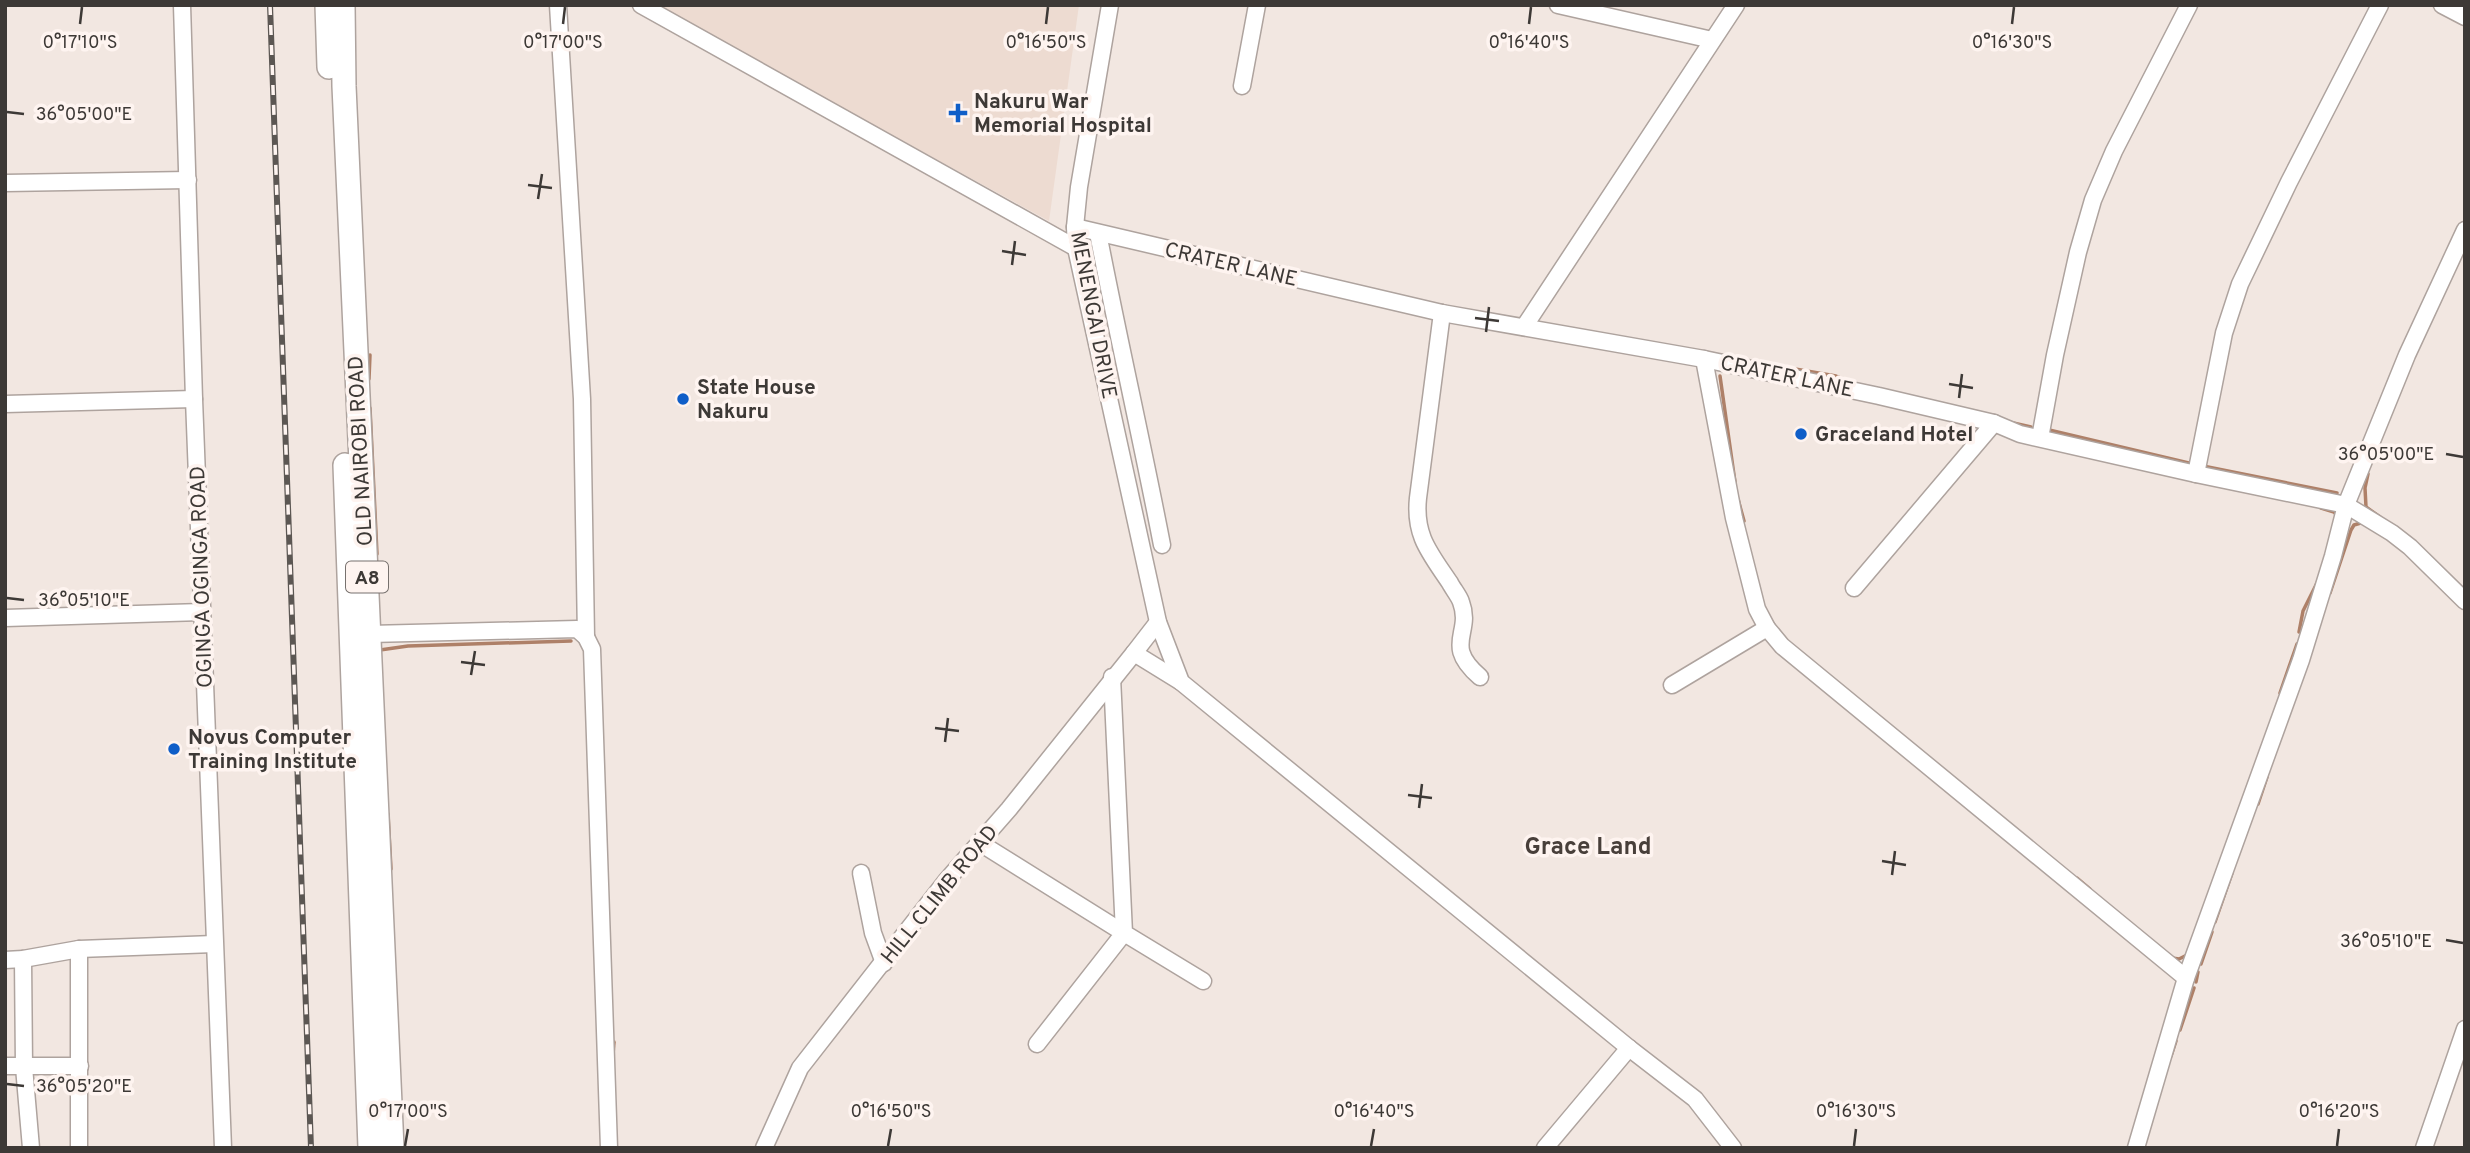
<svg xmlns="http://www.w3.org/2000/svg" width="2470" height="1153" font-family="Overpass,sans-serif">
	<style>
		.built { fill: #eddbd1 }
		.lines { fill: none; stroke-linecap: round; stroke-linejoin: round }
		.stream { stroke: #ae8068; stroke-width: 3.5 }
		.minor-casing { stroke: #aea39e; stroke-width: 19 }
		.highway-casing { stroke: #aea39e; stroke-width: 26 }
		.minor { stroke: #fff; stroke-width: 16 }
		.highway { stroke: #fff; stroke-width: 23 }
		.rail-casing { stroke: #5c5753; stroke-width: 6 }
		.rail { stroke: #fef4f0; stroke-width: 3.5; stroke-dasharray: 10; stroke-linecap: butt }
		.ticks { fill: none; stroke: #3d3936; stroke-width: 2.5 }
		.poi-dot { fill: #0f5ec8; stroke: #fef4f0; stroke-width: 2.5 }
		.labels { text-anchor: middle; stroke-width: 7; stroke-linejoin: round; paint-order: stroke }
		.shield { fill: #fef4f0; stroke: #77716e; stroke-width: 2 }
		.shield-label { font-size: 19px; font-weight: bold; fill: #3d3936 }
		.poi-label { font-size: 21px; font-weight: bold; fill: #3d3936; stroke: #fef4f0; text-anchor: start }
		.street-label { font-size: 21px; fill: #3d3936; stroke: #fef4f0 }
		.quarter-label { font-size: 24px; font-weight: bold; fill: #483f3a; stroke: #fef4f0 }
		.ticks-label { font-size: 18px; text-anchor: middle; fill: #3d3936; stroke: #fef4f0; stroke-width: 7; stroke-linejoin: round; paint-order: stroke }
	</style>
	<rect width="100%" height="100%" fill="#f2e7e1"/>
	<!-- built -->
	<polygon class="built" points="654,5 1079,5 1049,221"/>
	<g class="lines">
		<!-- stream -->
		<g class="stream">
			<polyline points="1755,362 1836,376 1853,383"/>
			<polyline points="1720,376 1735,482"/>
			<polyline points="369,379 370,355"/>
			<polyline points="370,408 377,554"/>
			<polyline points="2009,422 2031,427"/>
			<polyline points="2045,429 2193,464"/>
			<polyline points="2203,466 2337,493"/>
			<polyline points="2368,474 2365,488 2366,507 2380,517"/>
			<polyline points="1738,499 1744,521"/>
			<polyline points="2321,508 2334,512 2338,517"/>
			<polyline points="2330,593 2351,530 2354,525 2364,522"/>
			<polyline points="2299,632 2303,611 2318,581"/>
			<polyline points="380,650 408,646 571,641"/>
			<polyline points="2280,693 2297,644"/>
			<polyline points="2258,804 2267,777"/>
			<polyline points="388,814 391,869"/>
			<polyline points="2077,878 2090,889"/>
			<polyline points="2215,922 2232,873"/>
			<polyline points="2172,958 2179,959 2187,955"/>
			<polyline points="2201,964 2212,932"/>
			<polyline points="2196,982 2198,972"/>
			<polyline points="2180,1030 2194,988"/>
			<polyline points="613,1054 614,1042"/>
			<polyline points="2171,1056 2176,1041"/>
		</g>
		<!-- minor casing -->
		<g class="minor-casing">
			<g id="minor">
				<polyline points="182,5 194,399 223,1148"/>
				<polyline points="558,5 582,399 586,637"/>
				<polyline points="641,5 1076,248"/>
				<polyline points="1110,5 1079,187 1075,227 1076,248 1158,622 1181,682 1629,1048 1695,1099 1733,1148"/>
				<polyline points="1558,5 1712,40"/>
				<polyline points="2442,5 2465,17"/>
				<polyline points="1242,86 1257,5"/>
				<polyline points="5,183 188,180"/>
				<polyline points="1075,227 1442,313 1704,359 1879,396 1994,423 2020,434 2196,474 2346,505 2392,533 2410,547 2465,601"/>
				<path d="M1098,233c20,104 44,208 64,312"/>
				<path d="M1442,313l-24,185c-4,38 12,55 32,85 3,6 9,13 11,19 12,32 -19,42 19,75"/>
				<polyline points="1524,327 1736,5"/>
				<polyline points="1704,359 1734,518 1757,609 1767,628 1782,646 2186,978"/>
				<polyline points="5,404 194,399"/>
				<polyline points="2040,438 2055,355 2078,252 2093,200 2114,151 2189,5"/>
				<polyline points="2196,474 2224,333 2240,284 2289,182 2380,5"/>
				<polyline points="1854,588 1994,423"/>
				<polyline points="5,618 202,612"/>
				<polyline points="1158,622 1134,653 1181,682"/>
				<polyline points="370,634 577,629 586,637 592,649 609,1148"/>
				<polyline points="1112,677 1124,933 1203,981"/>
				<polyline points="1672,685 1767,628"/>
				<polyline points="980,843 1124,933 1037,1044"/>
				<polyline points="861,873 873,933 884,963"/>
				<polyline points="79,949 79,1148"/>
				<polyline points="23,959 24,1067 31,1148"/>
				<polyline points="5,960 23,959 79,949 214,944"/>
				<polyline points="5,1066 80,1066"/>
				<polyline points="764,1148 800,1068 946,881 1009,809 1134,653"/>
				<polyline points="1545,1148 1629,1048"/>
				<polyline points="2136,1148 2186,978 2301,660 2333,556 2346,505 2407,355 2465,230"/>
				<polyline points="2424,1148 2465,1029"/>
			</g>
		</g>
		<!-- highway casing -->
		<g class="highway-casing">
			<g id="highway">
				<polyline points="327,5 329,67"/>
				<polyline points="343,5 344,86 392,1148"/>
				<polyline points="345,465 370,1148"/>
			</g>
		</g>
		<!-- minor -->
		<use href="#minor" class="minor"/>
		<!-- highway -->
		<use href="#highway" class="highway"/>
		<!-- rail casing -->
		<g class="rail-casing">
			<polyline id="rail" points="270,5 311,1148"/>
		</g>
		<!-- rail -->
		<use href="#rail" class="rail"/>
	</g>
	<!-- ticks -->
	<path class="ticks" d="M80,24l2,-17M563,24l2,-17M1046,24l2,-17M1529,24l2,-17M2012,24l2,-17M7,112l17,2M528,185l24,3M538,199l4,-25M1002,251l24,4M1012,265l3,-24M1475,318l24,3M1486,332l3,-25M1949,384l24,4M1959,398l3,-24M2446,454l17,3M7,598l17,2M461,662l24,3M471,675l4,-24M935,728l24,3M945,742l3,-24M1408,795l24,3M1419,808l3,-24M1882,861l24,4M1892,875l3,-24M2446,940l17,3M7,1084l17,2M405,1146l3,-17M888,1146l3,-17M1371,1146l3,-17M1854,1146l2,-17M2337,1146l2,-17"/>
	<!-- markers -->
	<g class="poi-dot">
		<path d="M954.5 102.5h7v7h7v7h-7v7h-7v-7h-7v-7h7z"/>
		<circle cx="683" cy="399" r="7"/>
		<circle cx="1801" cy="434" r="7"/>
		<circle cx="174" cy="749" r="7"/>
	</g>
	<g class="labels">
		<!-- shield labels -->
		<rect class="shield" x="346" y="561.5" width="42" height="31" rx="5"/>
		<g class="shield-label">
			<text x="367" y="584">A8</text>
		</g>
		<!-- poi labels -->
		<g class="poi-label">
			<text x="974" y="108">Nakuru War<tspan x="974" dy="24">Memorial Hospital</tspan></text>
			<text x="697" y="394">State House<tspan x="697" dy="24">Nakuru</tspan></text>
			<text x="1815" y="441">Graceland Hotel</text>
			<text x="188" y="744">Novus Computer<tspan x="188" dy="24">Training Institute</tspan></text>
		</g>
		<!-- street labels -->
		<g class="street-label">
			<text transform="translate(1231 264) rotate(13)" y="7">CRATER LANE</text>
			<text transform="translate(1094 315) rotate(79)" y="7">MENENGAI DRIVE</text>
			<text transform="translate(1787 376) rotate(12)" y="7">CRATER LANE</text>
			<text transform="translate(360 451) rotate(-93)" y="7">OLD NAIROBI ROAD</text>
			<text transform="translate(201 577) rotate(-92)" y="7">OGINGA OGINGA ROAD</text>
			<text transform="translate(939 894) rotate(-51)" y="7">HILL CLIMB ROAD</text>
		</g>
		<!-- quarter labels -->
		<g class="quarter-label">
			<text x="1588" y="854">Grace Land</text>
		</g>
	</g>
	<g class="ticks-label">
		<text x="80" y="48">0°17'10"S</text>
		<text x="563" y="48">0°17'00"S</text>
		<text x="1046" y="48">0°16'50"S</text>
		<text x="1529" y="48">0°16'40"S</text>
		<text x="2012" y="48">0°16'30"S</text>
		<text x="84" y="120">36°05'00"E</text>
		<text x="2386" y="460">36°05'00"E</text>
		<text x="84" y="606">36°05'10"E</text>
		<text x="2386" y="947">36°05'10"E</text>
		<text x="84" y="1092">36°05'20"E</text>
		<text x="408" y="1117">0°17'00"S</text>
		<text x="891" y="1117">0°16'50"S</text>
		<text x="1374" y="1117">0°16'40"S</text>
		<text x="1856" y="1117">0°16'30"S</text>
		<text x="2339" y="1117">0°16'20"S</text>
	</g>
	<!-- border -->
	<rect width="2470" height="1153" fill="none" stroke="#3d3936" stroke-width="14"/>
</svg>
